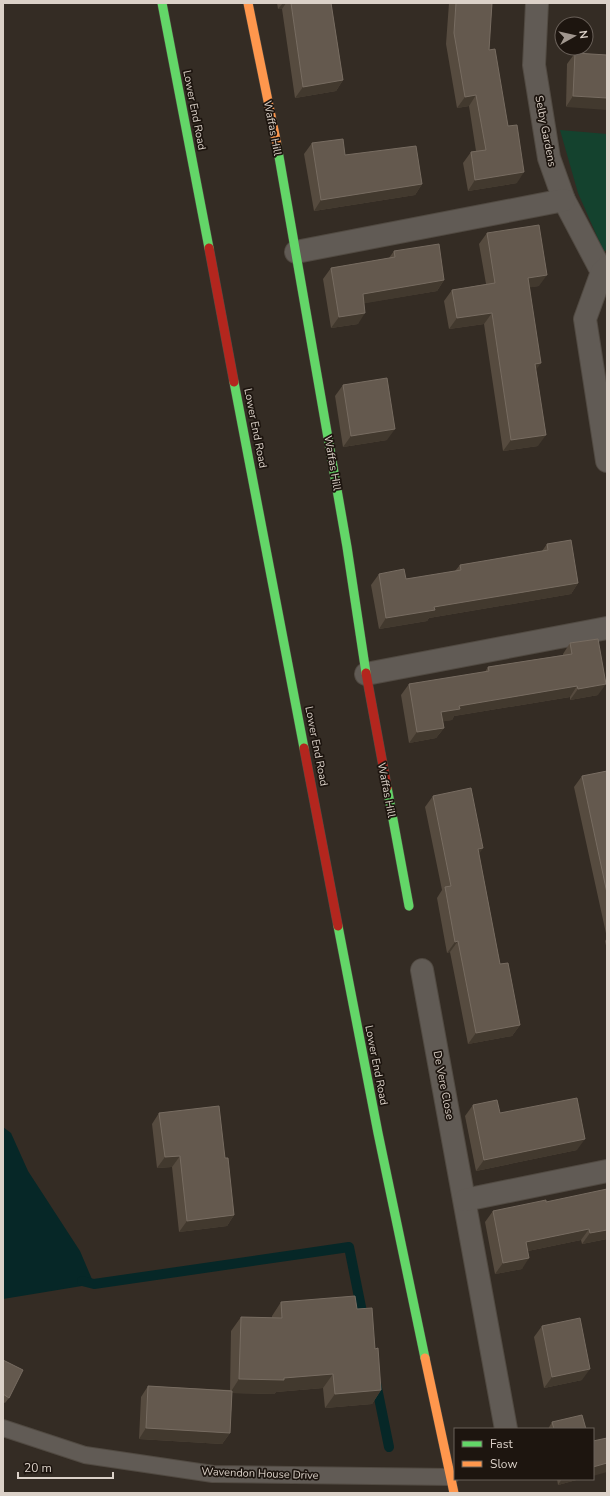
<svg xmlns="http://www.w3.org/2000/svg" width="610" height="1496" font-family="'Nunito Sans',sans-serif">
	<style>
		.green { fill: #14422e }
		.water { fill: #062727 }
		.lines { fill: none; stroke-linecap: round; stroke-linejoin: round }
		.stream { stroke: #062727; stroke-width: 10 }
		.lane-casing { stroke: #514a42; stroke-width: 18 }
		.street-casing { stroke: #514a42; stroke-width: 24 }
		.fast-casing { stroke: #514a42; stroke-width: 10 }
		.slow-casing { stroke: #514a42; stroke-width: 10 }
		.jam-casing { stroke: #514a42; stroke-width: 10 }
		.lane { stroke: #615b55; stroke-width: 16 }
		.street { stroke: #615b55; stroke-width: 22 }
		.fast { stroke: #63d668; stroke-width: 9 }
		.slow { stroke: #ff974d; stroke-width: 9 }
		.jam { stroke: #b3261e; stroke-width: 9 }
		.wall { fill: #564b3f }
		.shaded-wall { fill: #42392e }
		.building { fill: #64594e; stroke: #776c61 }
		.labels { text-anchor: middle; stroke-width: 3.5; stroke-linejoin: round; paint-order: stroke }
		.street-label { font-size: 11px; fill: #dbd1c8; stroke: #1d150f }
	</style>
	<rect width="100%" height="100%" fill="#342c24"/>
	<!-- green -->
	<polygon class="green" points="560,130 607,134 607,249 604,252 578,193"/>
	<!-- water -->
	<polygon class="water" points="3,1127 11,1133 28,1171 80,1251 94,1284 3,1299"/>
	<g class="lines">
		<!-- stream -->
		<g class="stream">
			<polyline points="82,1281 94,1284 349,1247 364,1322"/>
			<polyline points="376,1383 389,1447"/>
		</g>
		<!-- lane casing -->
		<g class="lane-casing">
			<polyline id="lane" points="3,1428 85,1455 213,1474 450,1477"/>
		</g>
		<!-- street casing -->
		<g class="street-casing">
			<g id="street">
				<polyline points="537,3 534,65 549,158 564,200 602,272"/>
				<polyline points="296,252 564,200"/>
				<polyline points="607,267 602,272 585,319 607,461"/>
				<polyline points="366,674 607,628"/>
				<polyline points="422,970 506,1429"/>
				<polyline points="465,1200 607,1171"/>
			</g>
		</g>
		<!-- fast casing -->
		<g class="fast-casing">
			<g id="fast">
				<polyline points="162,3 209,248"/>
				<polyline points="277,145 347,547 366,673"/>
				<polyline points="234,382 304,748"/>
				<polyline points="387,787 409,906"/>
				<polyline points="338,926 378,1133 425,1358"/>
			</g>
		</g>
		<!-- slow casing -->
		<g class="slow-casing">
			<g id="slow">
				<polyline points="248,3 277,145"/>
				<polyline points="425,1358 454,1493"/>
			</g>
		</g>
		<!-- jam casing -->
		<g class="jam-casing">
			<g id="jam">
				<polyline points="209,248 234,382"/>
				<polyline points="366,673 387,787"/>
				<polyline points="304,748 338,926"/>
			</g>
		</g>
		<!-- lane -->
		<use href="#lane" class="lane"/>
		<!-- street -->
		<use href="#street" class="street"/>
		<!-- fast -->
		<use href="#fast" class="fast"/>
		<!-- slow -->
		<use href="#slow" class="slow"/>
		<!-- jam -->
		<use href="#jam" class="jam"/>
	</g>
	<!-- wall -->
	<g class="wall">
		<polygon points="277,3 331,3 343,80 336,91 295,98 282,9 278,9"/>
		<polygon points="449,3 492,3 489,50 517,183 468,191 463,163 471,152 476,151 469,106 457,108 446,44"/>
		<polygon points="575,53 607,55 566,107 567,64"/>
		<polygon points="312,143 345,155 422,184 415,195 314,211 304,154"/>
		<polygon points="487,233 539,286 530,287 536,370 538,446 503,451 484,324 449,329 444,301 452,290 486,284 479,244"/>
		<polygon points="394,251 444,280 437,291 364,303 358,324 331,328 323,279 331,268 389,258"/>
		<polygon points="343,385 387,440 343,447 335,396"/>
		<polygon points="547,544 578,583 571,594 429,618 427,621 379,629 371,585 379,574 406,579 455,571 460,565 542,551"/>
		<polygon points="570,643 598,695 570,700 570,697 454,716 452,720 443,721 444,728 436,738 409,743 401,695 409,684 485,672 488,667 563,655 563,654"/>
		<polygon points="607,771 607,950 605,941 607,938 574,787 582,776"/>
		<polygon points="433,796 479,854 500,964 520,1025 512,1036 468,1044 450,952 447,953 437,898 442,890 425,807"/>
		<polygon points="473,1105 500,1113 577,1150 476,1171 465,1116"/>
		<polygon points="159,1113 225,1158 234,1215 227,1226 179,1232 172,1167 157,1168 152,1124"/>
		<polygon points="546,1202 607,1239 582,1244 581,1240 528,1251 522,1269 495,1274 485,1222 493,1211"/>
		<polygon points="281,1302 357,1309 375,1349 381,1390 372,1404 325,1408 323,1388 276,1392 274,1394 232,1393 230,1433 222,1444 139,1439 141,1397 148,1386 230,1390 231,1331 241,1317 272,1318 272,1316"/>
		<polygon points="542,1326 582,1380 544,1388 534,1337"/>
		<polygon points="3,1360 9,1398 5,1403 3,1402"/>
		<polygon points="552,1422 586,1429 548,1429"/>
		<polygon points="557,1479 580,1479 558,1485"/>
	</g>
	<!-- shaded-wall -->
	<g class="shaded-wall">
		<polygon points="283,3 286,3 282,9 278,9"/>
		<polygon points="343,80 336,91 295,98 303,87"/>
		<polygon points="476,95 469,106 457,108 465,97"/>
		<polygon points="573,96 607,98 607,110 566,107"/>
		<polygon points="524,172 517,183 468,191 475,180"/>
		<polygon points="422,184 415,195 314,211 321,200"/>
		<polygon points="547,275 539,286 520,289 528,278"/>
		<polygon points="444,280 437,291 355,305 363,294"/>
		<polygon points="365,313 358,324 331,328 339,317"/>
		<polygon points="492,313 484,324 449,329 457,318"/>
		<polygon points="541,363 533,374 535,364"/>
		<polygon points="395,429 387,440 343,447 351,436"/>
		<polygon points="546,435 538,446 503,451 511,440"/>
		<polygon points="578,583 571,594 429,618 427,621 379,629 386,618 434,607"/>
		<polygon points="606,684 598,695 570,700 578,689"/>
		<polygon points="577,686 570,697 454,716 452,720 434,723 441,712 459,706"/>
		<polygon points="444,728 436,738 409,743 417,732"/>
		<polygon points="483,848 476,859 478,849"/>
		<polygon points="458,941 450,952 447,953 455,942"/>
		<polygon points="520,1025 512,1036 468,1044 476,1033"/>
		<polygon points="585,1139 577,1150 476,1171 484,1160"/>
		<polygon points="180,1156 172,1167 157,1168 165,1157"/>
		<polygon points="234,1215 227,1226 179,1232 187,1221"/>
		<polygon points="589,1229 581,1240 518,1253 526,1242"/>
		<polygon points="607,1230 607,1239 582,1244 590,1233"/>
		<polygon points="529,1258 522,1269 495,1274 503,1263"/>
		<polygon points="590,1369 582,1380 544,1388 552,1377"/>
		<polygon points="333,1374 323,1388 276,1392 274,1394 230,1393 239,1379 284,1378"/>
		<polygon points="381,1390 372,1404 325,1408 335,1394"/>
		<polygon points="146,1428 230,1433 222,1444 139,1439"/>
		<polygon points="607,1463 607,1472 593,1476 593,1467"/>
		<polygon points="562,1479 580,1479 558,1485"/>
	</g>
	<!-- building -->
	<g class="building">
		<polygon points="291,3 331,3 343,80 303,87"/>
		<polygon points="456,3 492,3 489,50 495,49 508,126 517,125 524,172 475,180 471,152 486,150 476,95 465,97 454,33"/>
		<polygon points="575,53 607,55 607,98 573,96"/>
		<polygon points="343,139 345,155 416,146 422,184 321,200 312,143"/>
		<polygon points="539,225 547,275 528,278 541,363 535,364 546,435 511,440 492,313 457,318 452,290 495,283 487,233"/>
		<polygon points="439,244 444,280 363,294 365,313 339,317 331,268 395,257 394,251"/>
		<polygon points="387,378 395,429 351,436 343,385"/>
		<polygon points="571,540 578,583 434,607 435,610 386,618 379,574 404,569 406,579 461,570 460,565 548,550 547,544"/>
		<polygon points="598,639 606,684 578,689 577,686 459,706 460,709 441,712 444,728 417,732 409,684 489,671 488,667 572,654 570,643"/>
		<polygon points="607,771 607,893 582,776"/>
		<polygon points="471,788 483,848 478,849 500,964 508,963 520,1025 476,1033 458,941 455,942 445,887 451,886 433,796"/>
		<polygon points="577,1098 585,1139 484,1160 473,1105 497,1100 500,1113"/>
		<polygon points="219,1106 225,1158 228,1158 234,1215 187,1221 180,1156 165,1157 159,1113"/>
		<polygon points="607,1189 607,1230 590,1233 589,1229 526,1242 529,1258 503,1263 493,1211 546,1200 546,1202"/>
		<polygon points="355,1296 357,1309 372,1308 375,1349 378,1348 381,1390 335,1394 333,1374 284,1378 284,1380 239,1379 241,1317 282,1318 281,1302"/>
		<polygon points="580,1318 590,1369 552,1377 542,1326"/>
		<polygon points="3,1360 23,1370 9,1398 3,1394"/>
		<polygon points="148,1386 232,1391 230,1433 146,1428"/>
		<polygon points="582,1415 586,1429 554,1429 552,1422"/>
		<polygon points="607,1438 607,1463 593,1467 593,1441"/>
	</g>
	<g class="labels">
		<!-- street labels -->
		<g class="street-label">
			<text transform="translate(195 110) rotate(79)" y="4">Lower End Road</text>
			<text transform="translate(273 128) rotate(79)" y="4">Waffas Hill</text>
			<text transform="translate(546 131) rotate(79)" y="4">Selby Gardens</text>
			<text transform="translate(256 428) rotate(79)" y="4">Lower End Road</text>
			<text transform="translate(333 463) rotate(80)" y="4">Waffas Hill</text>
			<text transform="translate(317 746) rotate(79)" y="4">Lower End Road</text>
			<text transform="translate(387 790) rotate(79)" y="4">Waffas Hill</text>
			<text transform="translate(377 1065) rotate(79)" y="4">Lower End Road</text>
			<text transform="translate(444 1085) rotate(79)" y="4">De Vere Close</text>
			<text transform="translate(260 1473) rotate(2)" y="4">Wavendon House Drive</text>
		</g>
	</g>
	<!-- border -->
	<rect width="610" height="1496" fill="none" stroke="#dbd1c8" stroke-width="8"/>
	<!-- legend -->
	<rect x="454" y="1428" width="140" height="52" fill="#1d150f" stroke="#696059"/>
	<rect x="462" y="1441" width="20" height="6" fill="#63d668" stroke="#696059"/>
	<text x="490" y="1448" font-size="12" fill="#dbd1c8">Fast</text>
	<rect x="462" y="1461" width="20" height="6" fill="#ff974d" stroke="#696059"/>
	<text x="490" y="1468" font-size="12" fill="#dbd1c8">Slow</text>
	<!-- north arrow -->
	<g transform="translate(574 36) rotate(82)"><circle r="19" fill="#1d150f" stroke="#696059"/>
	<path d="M0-3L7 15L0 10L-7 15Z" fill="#a1978f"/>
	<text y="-6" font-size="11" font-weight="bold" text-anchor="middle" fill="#dbd1c8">N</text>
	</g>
	<!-- scale -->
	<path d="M18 1472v6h95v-6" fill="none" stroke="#dbd1c8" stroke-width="2"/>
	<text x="24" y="1472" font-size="12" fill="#dbd1c8" stroke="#1d150f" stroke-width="3" paint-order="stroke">20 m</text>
</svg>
